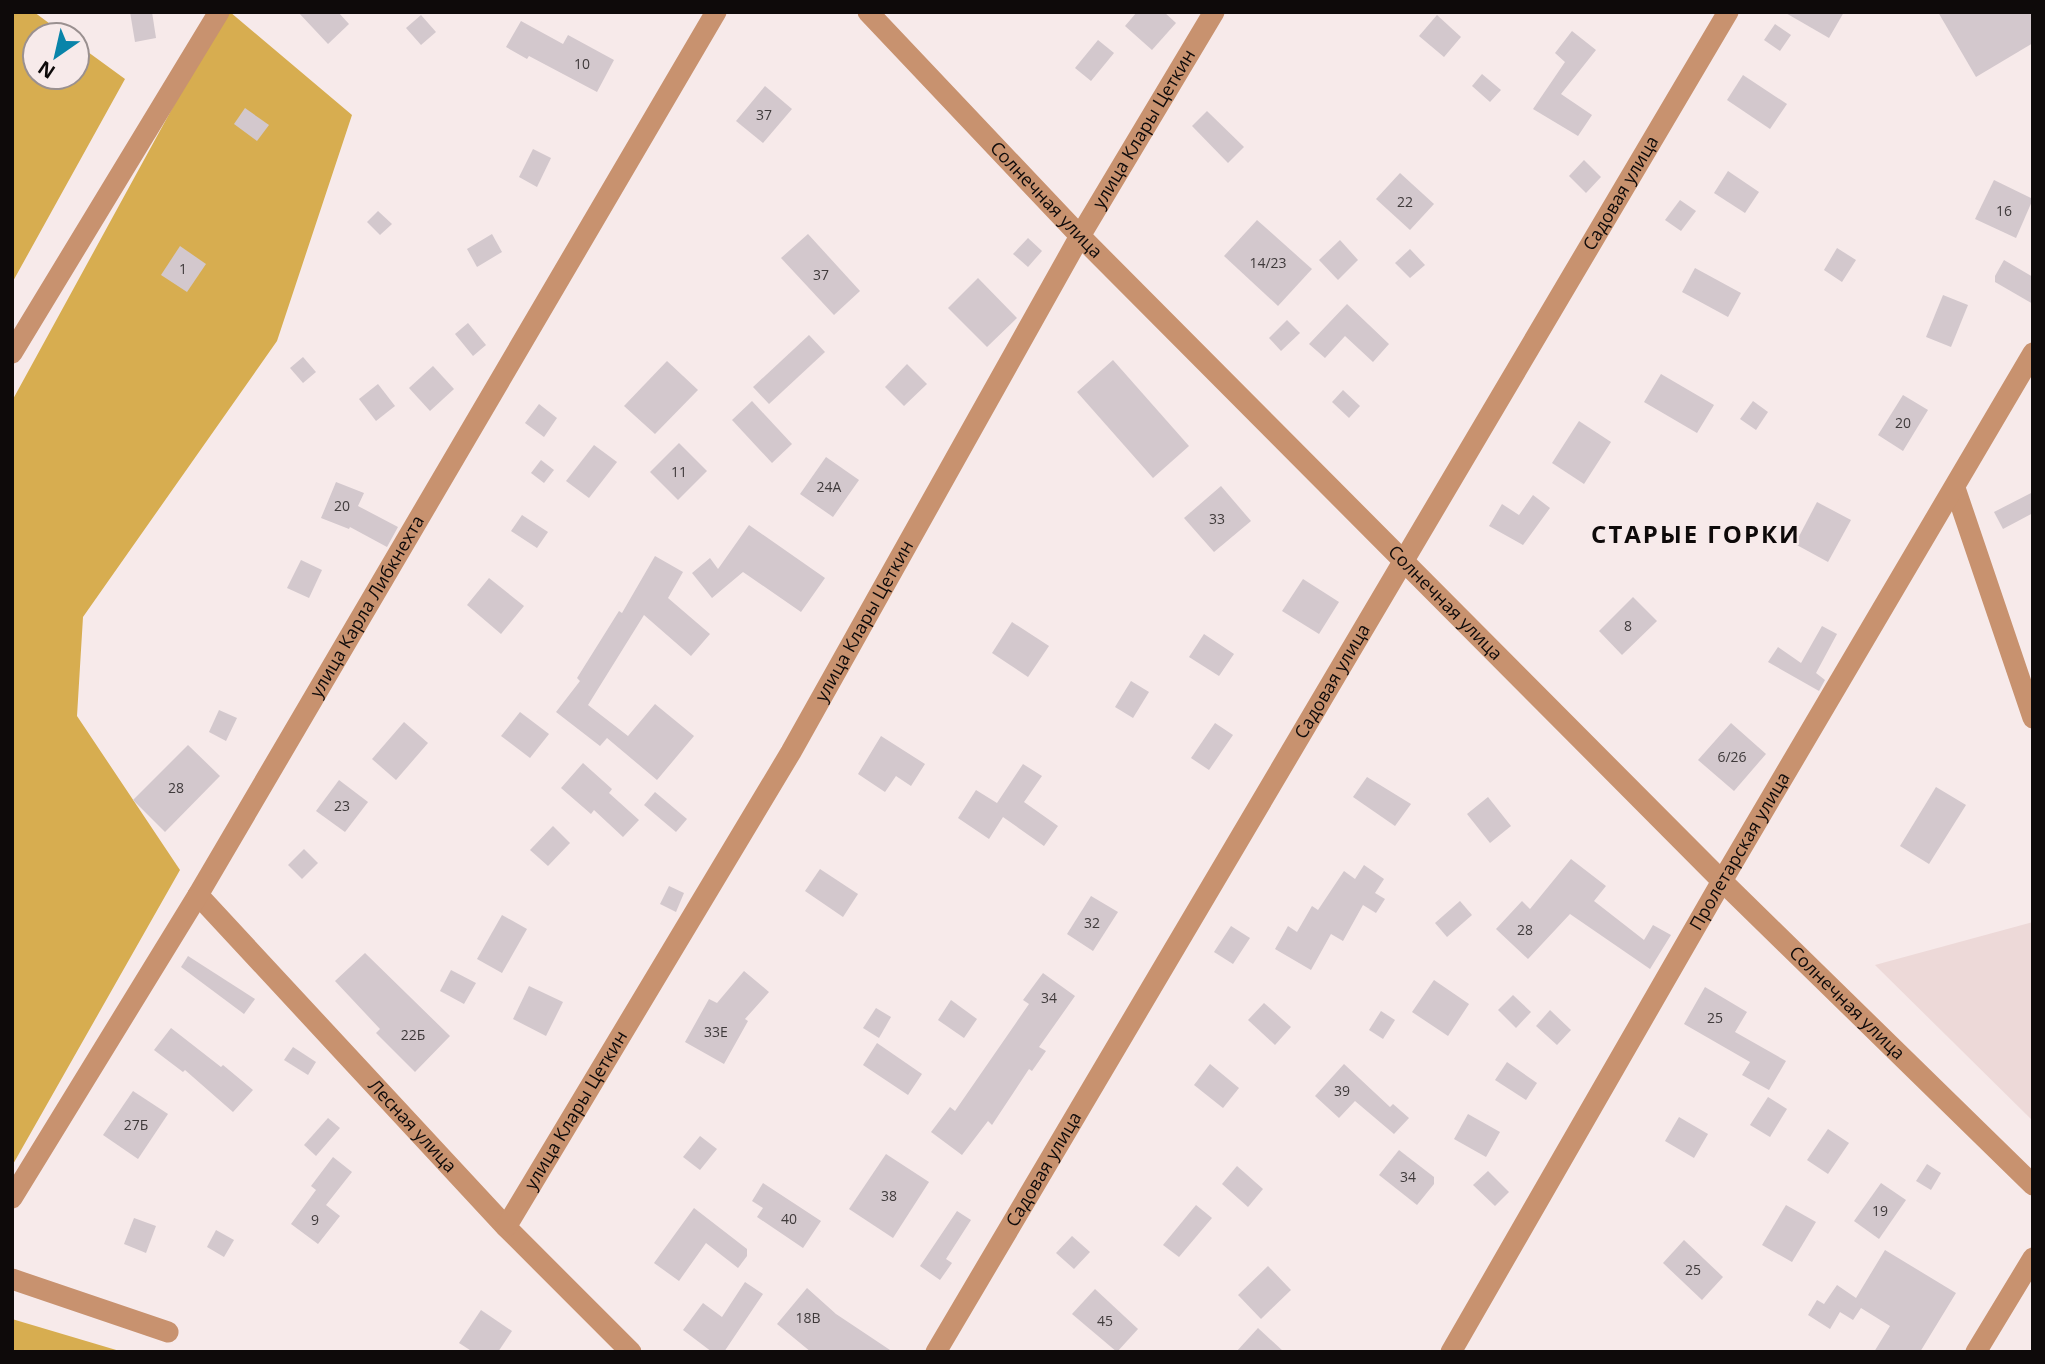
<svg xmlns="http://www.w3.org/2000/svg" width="2045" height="1364" font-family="'Open Sans',sans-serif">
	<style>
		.built { fill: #edd9d8 }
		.forest { fill: #d7ad50 }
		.building { fill: #d3c8cd }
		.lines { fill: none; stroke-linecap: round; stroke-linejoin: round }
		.minor { stroke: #c8926f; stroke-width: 21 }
		.labels { text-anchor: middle; stroke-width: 5; stroke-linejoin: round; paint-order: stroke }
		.number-label { font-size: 14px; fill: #3f3a3b }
		.street-label { font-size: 18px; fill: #0e0a0a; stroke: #f7eaea }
		.district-label { font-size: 24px; font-weight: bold; letter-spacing: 2px; fill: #0e0a0a; stroke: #f7eaea }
	</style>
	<rect width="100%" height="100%" fill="#f7eaea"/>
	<!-- built -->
	<polygon class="built" points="2033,922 2033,1121 1875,965"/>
	<!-- forest -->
	<g class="forest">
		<polygon points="12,12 34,12 65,35 35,35 35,77 77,77 77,44 125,79 12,283"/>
		<polygon points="225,12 230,12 352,115 277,341 83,617 77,716 180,870 12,1166 12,401"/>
		<polygon points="12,1319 123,1352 12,1352"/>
	</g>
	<!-- building -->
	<g class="building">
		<polygon points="130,12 152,12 156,38 135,42"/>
		<polygon points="298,12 338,12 349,24 328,44"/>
		<polygon points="1137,12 1164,12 1176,23 1152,50 1125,26"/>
		<polygon points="1784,12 1844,12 1829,38"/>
		<polygon points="1938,12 2033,12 2033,43 1976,77"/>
		<polygon points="421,15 436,32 421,45 406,28"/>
		<polygon points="1437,15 1461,37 1444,57 1419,36"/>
		<polygon points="521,21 563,44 568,35 614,60 597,92 529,56 527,59 506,47"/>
		<polygon points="1775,24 1791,35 1780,51 1764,40"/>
		<polygon points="1572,31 1596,50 1561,94 1592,115 1578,136 1533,109 1565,62 1555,53"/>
		<polygon points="1098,40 1114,53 1091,81 1075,68"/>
		<polygon points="1482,74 1501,90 1490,102 1472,86"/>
		<polygon points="1743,75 1787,104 1770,129 1727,100"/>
		<polygon points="765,86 792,109 763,143 736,121"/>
		<polygon points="245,108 269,125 257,141 234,124"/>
		<polygon points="1207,111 1244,147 1228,163 1192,126"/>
		<polygon points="533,149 551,158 537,187 519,177"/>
		<polygon points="1584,160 1601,177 1586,193 1569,176"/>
		<polygon points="1728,171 1759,192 1745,213 1714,193"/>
		<polygon points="1400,173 1434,204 1410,230 1376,199"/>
		<polygon points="1994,180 2033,199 2016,238 1975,219"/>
		<polygon points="1680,200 1696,211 1681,231 1665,220"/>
		<polygon points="378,211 392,224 380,235 367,222"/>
		<polygon points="1257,220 1312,269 1278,306 1224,256"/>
		<polygon points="492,234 502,252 477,267 467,249"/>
		<polygon points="808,234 860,291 834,315 781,258"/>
		<polygon points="1028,238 1042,251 1028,267 1013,254"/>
		<polygon points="1340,240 1358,260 1338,280 1319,260"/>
		<polygon points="180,246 206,264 187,292 161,275"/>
		<polygon points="1837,248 1856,260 1842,282 1824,270"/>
		<polygon points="1410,249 1425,265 1410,278 1395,263"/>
		<polygon points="2004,260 2033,277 2033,304 1995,282 1995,276"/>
		<polygon points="1695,268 1741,293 1728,317 1682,292"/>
		<polygon points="978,278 1017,318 987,347 948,308"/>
		<polygon points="1943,295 1968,305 1951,347 1926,337"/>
		<polygon points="1347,304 1389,344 1373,362 1345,336 1325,358 1309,344"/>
		<polygon points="1287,320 1300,333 1281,351 1269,338"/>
		<polygon points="468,323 486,345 473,356 455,334"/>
		<polygon points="809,335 825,352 769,404 753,387"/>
		<polygon points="303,357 316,372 303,383 290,368"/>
		<polygon points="1113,360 1189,446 1153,478 1077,392"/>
		<polygon points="667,361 698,390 655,434 624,406"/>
		<polygon points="907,364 927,384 904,406 885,387"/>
		<polygon points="433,366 454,389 430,411 409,388"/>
		<polygon points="1661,374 1714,405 1697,433 1644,402"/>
		<polygon points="378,384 395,406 376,421 359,399"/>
		<polygon points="1343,390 1360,406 1349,418 1332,402"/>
		<polygon points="1903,395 1928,410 1903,451 1878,435"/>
		<polygon points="752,401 792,444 772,463 732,420"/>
		<polygon points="1753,401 1768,412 1756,430 1740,419"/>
		<polygon points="539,404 557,418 544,437 525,423"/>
		<polygon points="1579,421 1611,442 1584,484 1552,463"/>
		<polygon points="679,443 707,471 678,500 650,472"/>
		<polygon points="594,445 617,462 589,498 566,481"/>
		<polygon points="826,457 859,480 833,517 800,494"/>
		<polygon points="541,460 554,470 544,483 531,473"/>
		<polygon points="336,482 364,493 358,506 398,527 387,547 350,527 349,529 321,518"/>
		<polygon points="1221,486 1251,521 1214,552 1184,518"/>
		<polygon points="2033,492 2033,513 2003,529 1994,512"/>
		<polygon points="1533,495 1550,508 1523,545 1489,526 1502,504 1519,515"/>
		<polygon points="1817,502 1851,520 1828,562 1795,544"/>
		<polygon points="522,515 548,532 537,548 511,531"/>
		<polygon points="749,525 825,578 801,612 743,572 712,598 692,573 710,558 718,569"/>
		<polygon points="655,556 683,572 668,598 710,634 691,656 644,615 588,705 628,736 655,704 694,736 657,780 607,738 600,746 556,712 580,681 577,678 619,611 622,613"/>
		<polygon points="301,560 322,570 309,598 287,588"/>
		<polygon points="489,578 524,606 501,634 467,605"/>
		<polygon points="1303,579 1339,602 1319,634 1282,611"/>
		<polygon points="1633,597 1657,621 1622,655 1599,631"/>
		<polygon points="1012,622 1049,646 1028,677 992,653"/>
		<polygon points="1822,626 1837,634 1816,673 1825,680 1819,691 1768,662 1778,647 1801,663"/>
		<polygon points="1204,634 1234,654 1219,676 1189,657"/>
		<polygon points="1131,681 1149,692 1133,718 1115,707"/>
		<polygon points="219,710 237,718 226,741 209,732"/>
		<polygon points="520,712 549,734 530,758 501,736"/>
		<polygon points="404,722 428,743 396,780 372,759"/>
		<polygon points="1215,723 1233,735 1209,770 1191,758"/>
		<polygon points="1731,723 1766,754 1734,791 1698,760"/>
		<polygon points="881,736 925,764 911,786 896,776 885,792 858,774"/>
		<polygon points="188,745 220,776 165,832 133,800"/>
		<polygon points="583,763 612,789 609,793 639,820 623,837 594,810 591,814 561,788"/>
		<polygon points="1023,764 1042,776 1024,802 1058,826 1044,846 1003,817 989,839 958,818 976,790 997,803"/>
		<polygon points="1367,777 1411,804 1395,826 1353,797"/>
		<polygon points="339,780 368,802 345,832 316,811"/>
		<polygon points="1936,787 1966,805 1929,864 1900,846"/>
		<polygon points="655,792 687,819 676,832 644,805"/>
		<polygon points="1488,797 1511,826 1490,843 1467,814"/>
		<polygon points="553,826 570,843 548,866 530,850"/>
		<polygon points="304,849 318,863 302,879 288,865"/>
		<polygon points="1571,859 1606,886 1594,901 1644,940 1653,925 1671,935 1650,969 1570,914 1528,959 1496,929 1522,901 1530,909"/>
		<polygon points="1364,865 1384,879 1375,893 1385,899 1376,913 1363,905 1343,941 1331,934 1311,970 1275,949 1288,926 1297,932 1312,906 1318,910 1344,871 1355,879"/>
		<polygon points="820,869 858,894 843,917 805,891"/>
		<polygon points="669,886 684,893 676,912 660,904"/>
		<polygon points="1091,896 1118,912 1093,951 1067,934"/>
		<polygon points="1460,901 1472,915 1447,937 1435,923"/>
		<polygon points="502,915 527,929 502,973 477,959"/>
		<polygon points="1231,926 1250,938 1233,964 1214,952"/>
		<polygon points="365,953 450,1036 415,1072 376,1033 380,1029 335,981"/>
		<polygon points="188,956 255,999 244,1014 181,967"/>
		<polygon points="451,970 476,983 464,1004 440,991"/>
		<polygon points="744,971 769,992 745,1019 748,1021 724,1064 685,1042 709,999 717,1003"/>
		<polygon points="1043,973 1075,996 1039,1047 1046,1051 1032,1071 1029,1069 992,1125 988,1121 962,1155 931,1132 950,1107 955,1111 1029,1004 1023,1000"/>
		<polygon points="1434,980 1469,1004 1448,1036 1412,1012"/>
		<polygon points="529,986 563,1002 546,1036 513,1019"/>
		<polygon points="1705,987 1747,1012 1735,1032 1786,1061 1769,1090 1742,1075 1750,1062 1684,1024"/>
		<polygon points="1513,995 1531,1012 1516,1028 1498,1010"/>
		<polygon points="951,1000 977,1019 964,1038 938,1020"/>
		<polygon points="1264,1003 1291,1027 1275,1045 1248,1020"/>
		<polygon points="876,1008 891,1017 879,1038 863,1028"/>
		<polygon points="1550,1010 1571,1030 1557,1045 1536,1026"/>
		<polygon points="1381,1011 1395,1020 1383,1039 1369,1030"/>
		<polygon points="171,1028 221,1067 223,1065 253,1090 233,1112 185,1070 183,1072 154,1050"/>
		<polygon points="877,1043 922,1074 908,1095 863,1065"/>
		<polygon points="293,1047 316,1062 308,1075 284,1060"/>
		<polygon points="1507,1062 1537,1083 1526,1100 1495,1080"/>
		<polygon points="1210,1064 1239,1088 1223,1108 1194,1085"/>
		<polygon points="1344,1064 1390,1107 1393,1104 1409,1118 1394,1134 1355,1101 1339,1118 1315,1096"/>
		<polygon points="133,1091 168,1114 138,1159 103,1135"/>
		<polygon points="1768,1097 1787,1109 1770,1137 1750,1125"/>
		<polygon points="1468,1114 1500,1132 1486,1157 1454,1139"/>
		<polygon points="1679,1117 1708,1134 1694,1158 1665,1141"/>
		<polygon points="328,1118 340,1128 316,1156 304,1145"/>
		<polygon points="1828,1129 1849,1143 1828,1174 1807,1160"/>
		<polygon points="700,1136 717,1149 700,1170 683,1157"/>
		<polygon points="1399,1150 1434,1177 1434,1184 1417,1205 1379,1175"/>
		<polygon points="886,1154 929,1182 893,1238 849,1209"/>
		<polygon points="333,1157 352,1172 326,1205 340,1216 318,1244 291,1224 316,1190 311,1186"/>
		<polygon points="1927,1164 1941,1173 1931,1190 1916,1181"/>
		<polygon points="1237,1166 1263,1189 1248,1207 1222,1184"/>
		<polygon points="1488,1171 1509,1192 1495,1206 1473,1185"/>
		<polygon points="763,1183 821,1221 803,1248 757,1217 763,1208 752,1201"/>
		<polygon points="1881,1183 1906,1200 1879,1239 1854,1221"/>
		<polygon points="1196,1205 1212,1218 1179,1257 1163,1245"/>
		<polygon points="1786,1205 1816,1222 1792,1262 1762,1245"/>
		<polygon points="694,1208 747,1249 747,1256 738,1268 706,1243 679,1281 654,1263"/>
		<polygon points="957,1211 971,1220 946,1259 952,1263 940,1280 920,1266"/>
		<polygon points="134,1218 156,1226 146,1253 124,1244"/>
		<polygon points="216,1230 234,1240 224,1257 207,1247"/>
		<polygon points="1072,1236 1090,1252 1074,1269 1056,1253"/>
		<polygon points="1684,1240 1723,1277 1702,1300 1663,1263"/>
		<polygon points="1885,1250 1956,1293 1920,1352 1874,1352 1890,1326 1861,1308 1853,1320 1840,1312 1830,1329 1808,1315 1817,1300 1824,1304 1837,1285 1856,1298"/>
		<polygon points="1268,1266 1291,1290 1261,1319 1238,1295"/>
		<polygon points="745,1282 763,1294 724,1352 712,1352 683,1330 703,1303 722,1317"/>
		<polygon points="807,1288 836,1314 893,1352 811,1352 777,1324"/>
		<polygon points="1095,1289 1138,1329 1117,1352 1072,1314"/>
		<polygon points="481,1310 512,1331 498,1352 473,1352 459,1343"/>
		<polygon points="1258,1328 1284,1352 1236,1352"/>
	</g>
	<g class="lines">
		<!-- minor -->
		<g class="minor">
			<path id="s1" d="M868,12l212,224 642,645 311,304"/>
			<polyline points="12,353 219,12"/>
			<polyline points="1955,488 2033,718"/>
			<path id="s2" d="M198,895l308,332 125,125"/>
			<path id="s3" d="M12,1198l186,-303 518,-883"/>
			<path id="s4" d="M506,1227l285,-475 289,-516 134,-224"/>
			<polyline points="12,1279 168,1332"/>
			<path id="s5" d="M936,1352l792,-1340"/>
			<path id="s6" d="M1451,1352l271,-471 311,-528"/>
			<polyline points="1976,1352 2033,1258"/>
		</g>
	</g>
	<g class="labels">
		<!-- number labels -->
		<g class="number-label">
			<text x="582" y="69">10</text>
			<text x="764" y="120">37</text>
			<text x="1405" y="207">22</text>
			<text x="2004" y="216">16</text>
			<text x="1268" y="268">14/23</text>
			<text x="183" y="274">1</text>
			<text x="821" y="280">37</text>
			<text x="1903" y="428">20</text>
			<text x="679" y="477">11</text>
			<text x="829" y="492">24А</text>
			<text x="342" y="511">20</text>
			<text x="1217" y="524">33</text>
			<text x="1628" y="631">8</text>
			<text x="1732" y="762">6/26</text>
			<text x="176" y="793">28</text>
			<text x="342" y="811">23</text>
			<text x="1092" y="928">32</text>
			<text x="1525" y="935">28</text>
			<text x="1049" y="1003">34</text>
			<text x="1715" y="1023">25</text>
			<text x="716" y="1037">33Е</text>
			<text x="413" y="1040">22Б</text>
			<text x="1342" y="1096">39</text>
			<text x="136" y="1130">27Б</text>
			<text x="1408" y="1182">34</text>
			<text x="889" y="1201">38</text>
			<text x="1880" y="1216">19</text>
			<text x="789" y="1224">40</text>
			<text x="315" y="1225">9</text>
			<text x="1693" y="1275">25</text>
			<text x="808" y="1323">18В</text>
			<text x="1105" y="1326">45</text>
		</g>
		<!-- street labels -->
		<g class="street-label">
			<text dy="6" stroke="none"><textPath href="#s4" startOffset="1270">улица Клары Цеткин</textPath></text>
			<text dy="6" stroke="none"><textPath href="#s5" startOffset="1346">Садовая улица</textPath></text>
			<text dy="6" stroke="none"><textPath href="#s1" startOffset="259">Солнечная улица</textPath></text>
			<text dy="6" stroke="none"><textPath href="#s1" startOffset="826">Солнечная улица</textPath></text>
			<text dy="6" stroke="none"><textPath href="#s3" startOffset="690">улица Карла Либкнехта</textPath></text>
			<text dy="6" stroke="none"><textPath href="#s4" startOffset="704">улица Клары Цеткин</textPath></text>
			<text dy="6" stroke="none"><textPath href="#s5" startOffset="779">Садовая улица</textPath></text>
			<text dy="6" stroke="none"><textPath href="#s6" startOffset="578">Пролетарская улица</textPath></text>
			<text dy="6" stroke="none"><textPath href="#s1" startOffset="1393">Солнечная улица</textPath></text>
			<text dy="6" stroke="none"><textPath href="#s4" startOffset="136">улица Клары Цеткин</textPath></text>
			<text dy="6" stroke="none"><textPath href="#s2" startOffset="315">Лесная улица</textPath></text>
			<text dy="6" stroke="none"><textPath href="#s5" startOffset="212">Садовая улица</textPath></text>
		</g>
		<!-- district labels -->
		<g class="district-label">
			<text x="1696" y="543">СТАРЫЕ ГОРКИ</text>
		</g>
	</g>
	<!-- border -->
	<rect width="2045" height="1364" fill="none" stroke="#0e0a0a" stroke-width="28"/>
	<!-- north arrow -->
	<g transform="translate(56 56) rotate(214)"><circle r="33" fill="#f7eaea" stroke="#9a9090" stroke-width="2"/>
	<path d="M0-5L12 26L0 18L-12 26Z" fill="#0984a9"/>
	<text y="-10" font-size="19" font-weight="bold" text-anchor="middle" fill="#0e0a0a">N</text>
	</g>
</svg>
